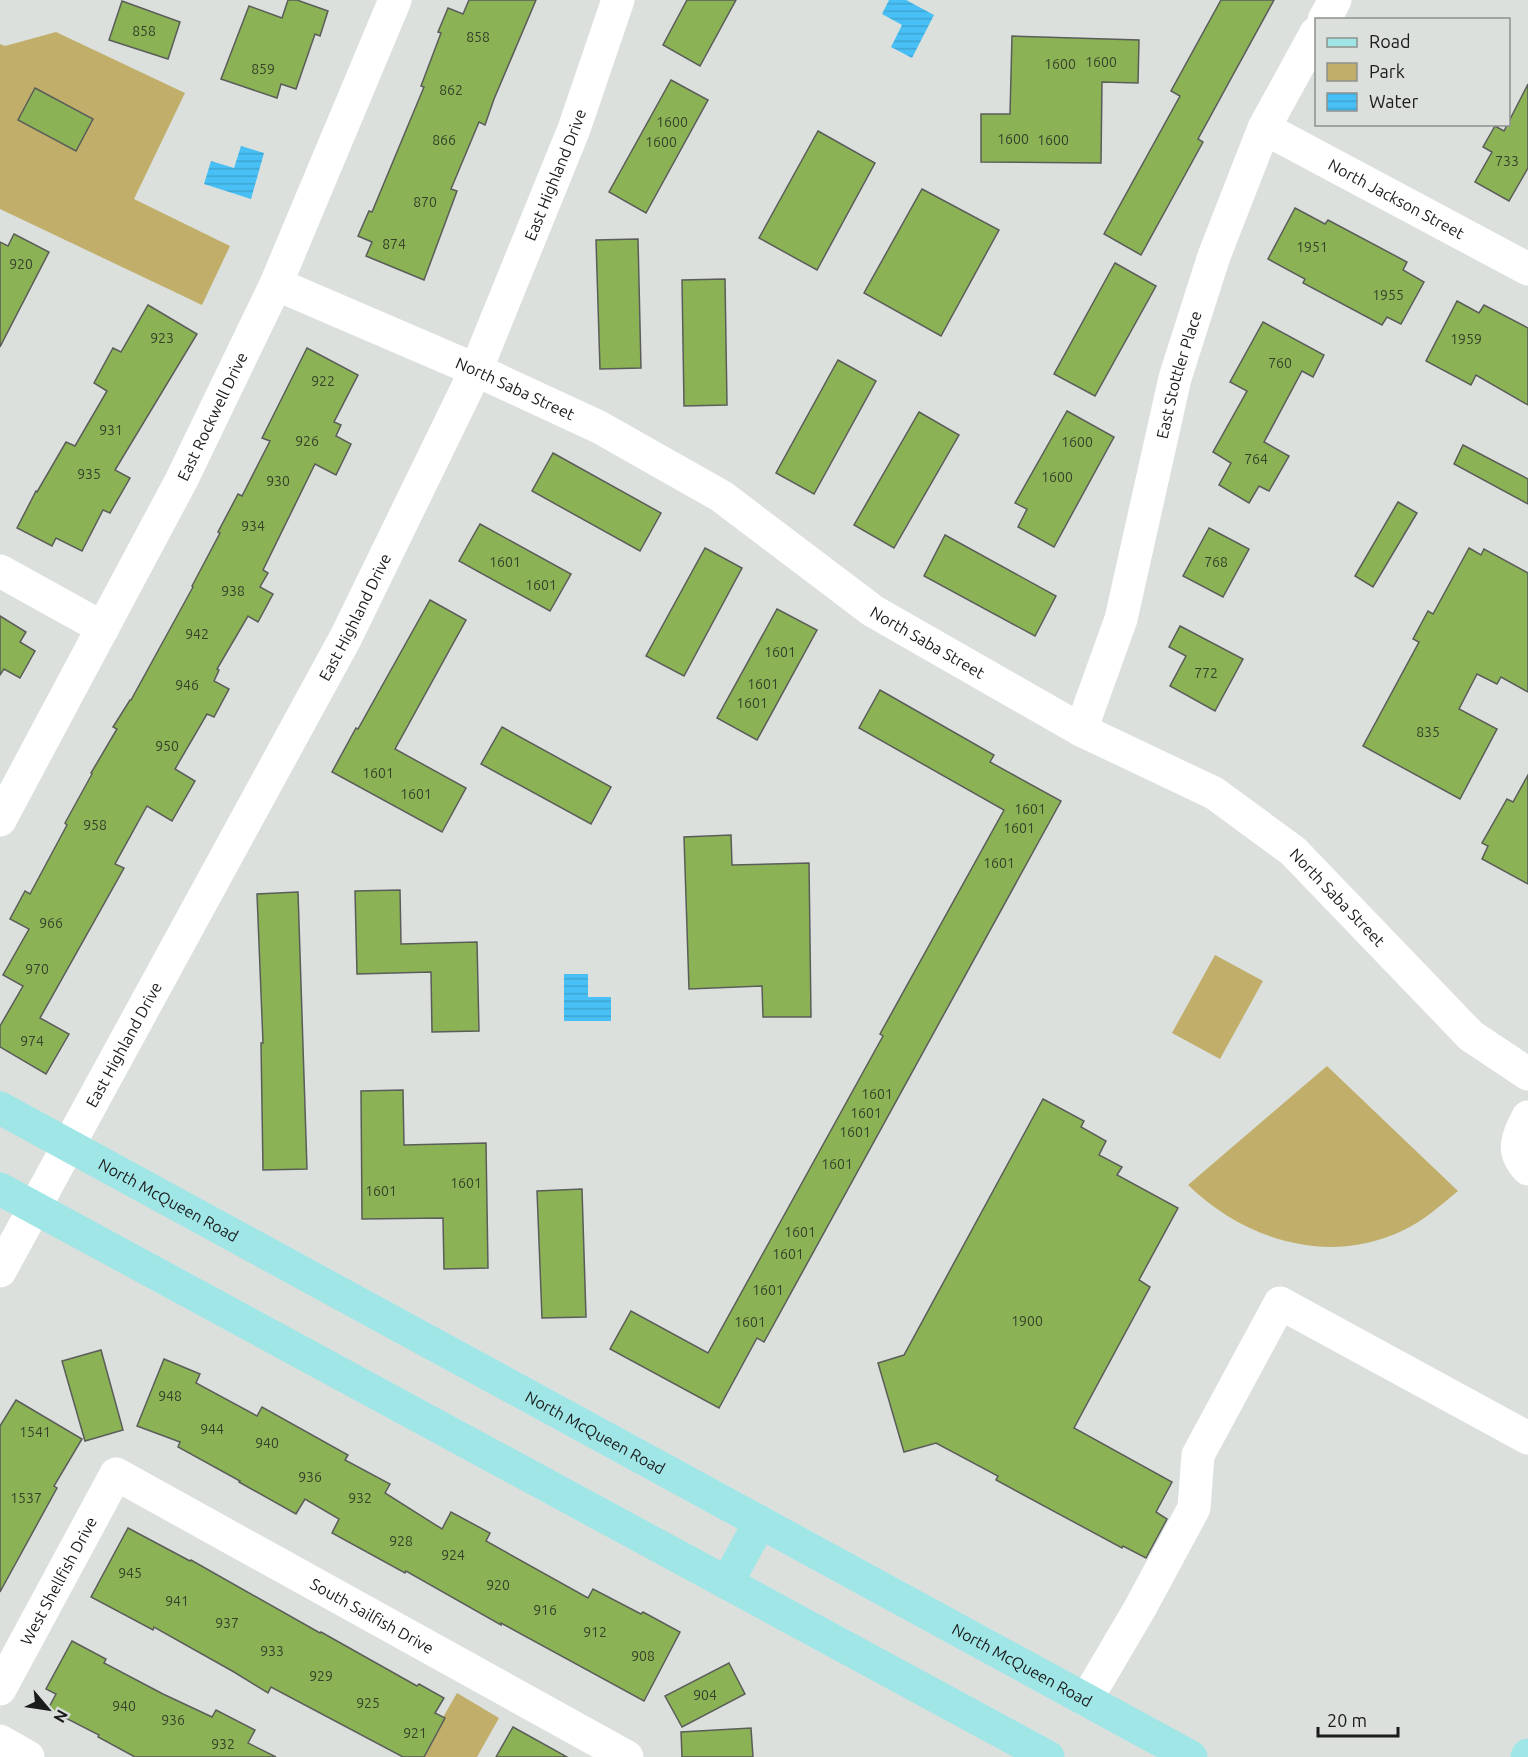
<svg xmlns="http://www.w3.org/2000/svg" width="1528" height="1757" font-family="Ubuntu,sans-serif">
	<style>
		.green { fill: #c1ae6b }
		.water { fill: url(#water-rules) }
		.building { fill: #8bb356; stroke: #5b5d59; stroke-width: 1.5 }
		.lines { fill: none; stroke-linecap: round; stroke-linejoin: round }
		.minor { stroke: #fff; stroke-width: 33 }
		.major { stroke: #a0e6e7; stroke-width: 33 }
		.labels { text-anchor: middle; stroke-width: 4.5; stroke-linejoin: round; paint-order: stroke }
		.number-label { font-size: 14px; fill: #36412a }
		.street-label { font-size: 16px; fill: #1a1b1b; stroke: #dbe0dd }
	</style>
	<defs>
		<pattern id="water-rules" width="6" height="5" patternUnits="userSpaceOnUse" patternTransform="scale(1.5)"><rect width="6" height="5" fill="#48c0f5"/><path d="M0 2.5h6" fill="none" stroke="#3ea4d1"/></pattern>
	</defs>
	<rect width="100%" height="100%" fill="#dbe0dd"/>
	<!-- green -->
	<g class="green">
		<polygon points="56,32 185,93 134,199 230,246 202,305 0,209 0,44 5,46"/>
		<polygon points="1215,955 1263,981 1220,1059 1172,1033"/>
		<path d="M1327,1066l131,125c-18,15 -35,30 -56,40 -75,35 -157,9 -214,-46z"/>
		<polygon points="457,1693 499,1718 477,1757 420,1757"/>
	</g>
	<!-- water -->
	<g class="water">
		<polygon points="889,0 906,0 934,15 912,58 891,47 902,25 882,14"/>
		<polygon points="241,146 264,153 251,199 204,184 211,161 234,168"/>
		<polygon points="564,974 588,974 588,997 611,997 611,1021 564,1021"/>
	</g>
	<!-- building -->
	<g class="building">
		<polygon points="288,0 297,0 328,11 320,36 315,34 296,89 281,84 277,98 221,79 249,6 282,18"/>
		<polygon points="469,0 536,0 494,99 485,125 479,122 451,189 457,191 424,280 366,256 372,242 358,236 369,211 372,212 424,87 421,86 441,33 438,32 448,8 463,14"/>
		<polygon points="687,0 736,0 700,66 663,45"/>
		<polygon points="1221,0 1274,0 1198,139 1203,142 1141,255 1104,234 1180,96 1171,91"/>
		<polygon points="122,1 180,22 168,59 109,40"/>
		<polygon points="1012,36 1139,40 1138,83 1102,82 1101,163 981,162 981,114 1010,114"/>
		<polygon points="671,80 708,100 646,213 609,192"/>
		<polygon points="1528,84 1528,168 1509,201 1475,182 1492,152 1483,147 1495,126 1504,131"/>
		<polygon points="35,88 93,119 76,151 18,120"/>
		<polygon points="818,131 875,163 817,270 759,238"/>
		<polygon points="922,189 999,230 941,336 864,293"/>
		<polygon points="1295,208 1325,224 1328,220 1407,262 1403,270 1424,282 1401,324 1387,317 1382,325 1303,283 1305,279 1268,259"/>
		<polygon points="14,234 49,252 0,347 0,242 8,246"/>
		<polygon points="638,239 641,368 600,369 596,240"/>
		<polygon points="1115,263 1156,286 1095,396 1054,374"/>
		<polygon points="725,279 727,405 684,406 682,280"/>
		<polygon points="1457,301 1479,313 1484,305 1528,328 1528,405 1476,375 1471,385 1426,361"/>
		<polygon points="148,305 197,334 115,470 130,478 110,513 103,510 82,551 56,538 52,546 17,528 36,491 37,492 66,442 75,446 107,391 94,383 113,348 121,352"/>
		<polygon points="1263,322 1324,355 1313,377 1302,371 1264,442 1289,456 1269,491 1259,486 1249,503 1219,485 1231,463 1213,452 1247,391 1230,382"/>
		<polygon points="307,348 358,375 334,422 341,425 336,436 351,444 336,475 315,464 263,570 268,573 260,587 273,594 258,622 248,616 217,669 219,670 214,681 229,689 214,717 207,714 175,769 195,781 172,821 147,806 115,864 124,868 40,1018 69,1034 46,1074 0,1047 0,1026 23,986 3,975 29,929 10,919 25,891 30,894 67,825 65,823 92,774 91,773 117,729 113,727 130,700 131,700 193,587 192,586 220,533 218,532 238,494 242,496 270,441 262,438"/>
		<polygon points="838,360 876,381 814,494 776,473"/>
		<polygon points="1067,411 1114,437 1054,547 1018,527 1027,509 1015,503"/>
		<polygon points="919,412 959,435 894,548 854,525"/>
		<polygon points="1463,445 1528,479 1528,504 1454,464"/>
		<polygon points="553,453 661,513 640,551 532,491"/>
		<polygon points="1398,502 1417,513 1373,587 1355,576"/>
		<polygon points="480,524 571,574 550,611 459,561"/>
		<polygon points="1209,528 1249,549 1223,597 1183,576"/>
		<polygon points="945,535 1056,596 1035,636 924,576"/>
		<polygon points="705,548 742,568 684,676 646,656"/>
		<polygon points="1469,548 1481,555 1484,549 1528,573 1528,692 1501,677 1497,684 1477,674 1459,709 1497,729 1460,799 1363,746 1419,642 1413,639 1428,611 1433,614"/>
		<polygon points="430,600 466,620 395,749 466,788 442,832 332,772 356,728 358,729"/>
		<polygon points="777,609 817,630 757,740 717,718"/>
		<polygon points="0,616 26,632 20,642 35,651 20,678 4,669 0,675"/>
		<polygon points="1180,626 1243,659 1215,711 1170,686 1186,656 1169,647"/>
		<polygon points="880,690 994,755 990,762 1061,801 764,1342 757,1338 719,1408 610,1349 631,1311 708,1353 883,1036 880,1034 1004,810 859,728"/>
		<polygon points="502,727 611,787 591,824 481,764"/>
		<polygon points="1528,775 1528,884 1482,859 1488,846 1482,843 1507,799 1513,802"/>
		<polygon points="731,835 732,865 809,863 811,1017 763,1017 762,986 689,989 684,837"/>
		<polygon points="400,890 401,944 477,942 479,1031 432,1032 431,972 357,974 355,891"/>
		<polygon points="298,892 307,1169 263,1170 261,1043 263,1043 257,894"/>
		<polygon points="403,1090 404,1145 486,1143 488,1268 444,1269 443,1218 362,1219 361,1091"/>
		<polygon points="1043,1099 1084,1121 1081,1127 1106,1141 1099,1155 1122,1167 1117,1175 1178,1208 1139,1280 1150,1287 1074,1428 1172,1482 1156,1512 1167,1519 1146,1558 1123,1546 1122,1548 996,1480 998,1476 936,1443 904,1452 878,1363 904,1355"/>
		<polygon points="582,1189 586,1317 542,1318 537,1191"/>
		<polygon points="101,1350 123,1430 85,1441 62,1361"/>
		<polygon points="164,1359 200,1374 196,1383 257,1416 262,1407 348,1455 345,1460 390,1484 385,1493 442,1529 451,1512 490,1533 486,1541 588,1598 593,1589 641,1614 643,1612 680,1632 644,1701 501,1623 501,1625 406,1571 405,1573 332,1533 339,1519 305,1499 296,1514 239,1482 240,1481 178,1447 180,1442 137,1426"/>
		<polygon points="16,1400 82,1439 54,1486 57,1488 0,1592 0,1426"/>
		<polygon points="128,1528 190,1561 191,1560 320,1633 321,1632 417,1686 419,1684 444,1698 435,1713 445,1718 424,1757 403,1757 271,1687 268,1693 234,1672 154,1627 153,1630 91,1597"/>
		<polygon points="72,1641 106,1659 104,1663 163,1694 212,1717 216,1710 255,1730 248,1743 276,1757 135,1757 98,1737 99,1735 48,1709 56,1694 46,1689"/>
		<polygon points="729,1663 745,1694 682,1727 665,1696"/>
		<polygon points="513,1727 567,1757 496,1757"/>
		<polygon points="751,1728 753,1757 682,1757 681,1732"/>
	</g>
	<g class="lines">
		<!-- minor -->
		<g class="minor">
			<polyline points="1324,20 1335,0"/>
			<path id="s1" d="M1264,128l264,141"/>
			<path id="s2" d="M276,284l200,86 123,57 122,69 152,115 208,119 133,63 79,58 178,185 57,38"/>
			<polyline points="0,571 103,628"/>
			<path id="s3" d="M1081,730l40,-111 54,-241 39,-122 50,-128 52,-95"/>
			<path id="s4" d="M0,820l181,-339 95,-197 119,-284"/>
			<path d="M1528,1117c-10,20 -18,33 0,52"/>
			<path id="s5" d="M0,1271l346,-634 130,-267 98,-241 44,-129"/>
			<path id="s6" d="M0,1689l116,-215 511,283"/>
			<polyline points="1086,1700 1139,1610 1194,1508 1198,1455 1280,1303 1528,1438"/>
			<polyline points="0,1741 28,1757"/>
		</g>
		<!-- major -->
		<g class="major">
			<path id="s7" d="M0,1108l1191,649"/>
			<polyline points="0,1189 1048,1757"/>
			<polyline points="727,1583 760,1522"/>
			<polyline points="1527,1757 1528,1755"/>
		</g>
	</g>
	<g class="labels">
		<!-- number labels -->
		<g class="number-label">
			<text x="144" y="36">858</text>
			<text x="478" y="42">858</text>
			<text x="1101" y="67">1600</text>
			<text x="1060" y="69">1600</text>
			<text x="263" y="74">859</text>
			<text x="451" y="95">862</text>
			<text x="672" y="127">1600</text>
			<text x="1013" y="144">1600</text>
			<text x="444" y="145">866</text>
			<text x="1053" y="145">1600</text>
			<text x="661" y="147">1600</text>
			<text x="1507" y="166">733</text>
			<text x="425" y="207">870</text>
			<text x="394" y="249">874</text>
			<text x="1312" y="252">1951</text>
			<text x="21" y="269">920</text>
			<text x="1388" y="300">1955</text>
			<text x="162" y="343">923</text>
			<text x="1466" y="344">1959</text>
			<text x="1280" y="368">760</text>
			<text x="323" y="386">922</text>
			<text x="111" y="435">931</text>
			<text x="307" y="446">926</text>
			<text x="1077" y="447">1600</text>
			<text x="1256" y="464">764</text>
			<text x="89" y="479">935</text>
			<text x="1057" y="482">1600</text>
			<text x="278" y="486">930</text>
			<text x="253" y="531">934</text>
			<text x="505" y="567">1601</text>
			<text x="1216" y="567">768</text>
			<text x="541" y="590">1601</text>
			<text x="233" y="596">938</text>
			<text x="197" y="639">942</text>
			<text x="780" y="657">1601</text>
			<text x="1206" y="678">772</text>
			<text x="763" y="689">1601</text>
			<text x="187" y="690">946</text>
			<text x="752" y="708">1601</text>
			<text x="1428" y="737">835</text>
			<text x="167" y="751">950</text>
			<text x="378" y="778">1601</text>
			<text x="416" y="799">1601</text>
			<text x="1030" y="814">1601</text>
			<text x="95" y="830">958</text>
			<text x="1019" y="833">1601</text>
			<text x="999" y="868">1601</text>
			<text x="51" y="928">966</text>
			<text x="37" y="974">970</text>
			<text x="32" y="1046">974</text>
			<text x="877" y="1099">1601</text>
			<text x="866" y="1118">1601</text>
			<text x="855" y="1137">1601</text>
			<text x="837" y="1169">1601</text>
			<text x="466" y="1188">1601</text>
			<text x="381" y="1196">1601</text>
			<text x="800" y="1237">1601</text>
			<text x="788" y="1259">1601</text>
			<text x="768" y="1295">1601</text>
			<text x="1027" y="1326">1900</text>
			<text x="750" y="1327">1601</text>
			<text x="170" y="1401">948</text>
			<text x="212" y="1434">944</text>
			<text x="35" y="1437">1541</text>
			<text x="267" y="1448">940</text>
			<text x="310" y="1482">936</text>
			<text x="26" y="1503">1537</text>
			<text x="360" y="1503">932</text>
			<text x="401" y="1546">928</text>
			<text x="453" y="1560">924</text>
			<text x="130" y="1578">945</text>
			<text x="498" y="1590">920</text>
			<text x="177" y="1606">941</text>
			<text x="545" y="1615">916</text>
			<text x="227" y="1628">937</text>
			<text x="595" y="1637">912</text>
			<text x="272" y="1656">933</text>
			<text x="643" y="1661">908</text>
			<text x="321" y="1681">929</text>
			<text x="705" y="1700">904</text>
			<text x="368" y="1708">925</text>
			<text x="124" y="1711">940</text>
			<text x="173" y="1725">936</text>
			<text x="415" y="1738">921</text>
			<text x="223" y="1749">932</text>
		</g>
		<!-- street labels -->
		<g class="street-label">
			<text dy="6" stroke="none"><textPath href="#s5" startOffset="1230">East Highland Drive</textPath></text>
			<text dy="6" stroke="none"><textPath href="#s1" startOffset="150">North Jackson Street</textPath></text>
			<text dy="6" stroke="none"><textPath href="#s3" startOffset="369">East Stottler Place</textPath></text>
			<text dy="6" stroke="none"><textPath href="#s2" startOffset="261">North Saba Street</textPath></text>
			<text dy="6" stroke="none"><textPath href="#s4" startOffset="456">East Rockwell Drive</textPath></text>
			<text dy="6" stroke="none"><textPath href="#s5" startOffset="744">East Highland Drive</textPath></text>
			<text dy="6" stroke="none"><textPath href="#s2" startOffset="747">North Saba Street</textPath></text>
			<text dy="6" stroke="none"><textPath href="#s2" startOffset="1233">North Saba Street</textPath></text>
			<text dy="6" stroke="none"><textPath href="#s5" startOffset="258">East Highland Drive</textPath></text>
			<text dy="6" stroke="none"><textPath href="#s7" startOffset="192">North McQueen Road</textPath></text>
			<text dy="6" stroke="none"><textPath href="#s7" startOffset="678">North McQueen Road</textPath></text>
			<text dy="6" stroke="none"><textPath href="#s6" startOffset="123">West Shellfish Drive</textPath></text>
			<text dy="6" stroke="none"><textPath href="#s6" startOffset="537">South Sailfish Drive</textPath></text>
			<text dy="6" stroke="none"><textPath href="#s7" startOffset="1164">North McQueen Road</textPath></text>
		</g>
	</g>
	<!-- legend -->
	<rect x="1315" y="18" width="195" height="108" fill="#dbe0dd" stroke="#8e918f" stroke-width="1.5"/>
	<rect x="1327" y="38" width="30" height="9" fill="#a0e6e7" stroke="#8e918f" stroke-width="1.5"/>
	<text x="1369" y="48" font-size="18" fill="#1a1b1b">Road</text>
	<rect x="1327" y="63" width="30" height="18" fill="#c1ae6b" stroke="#8e918f" stroke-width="1.5"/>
	<text x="1369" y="78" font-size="18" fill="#1a1b1b">Park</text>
	<rect x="1327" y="93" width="30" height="18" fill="url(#water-rules)" stroke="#8e918f" stroke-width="1.5"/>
	<text x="1369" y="108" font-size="18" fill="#1a1b1b">Water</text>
	<!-- north arrow -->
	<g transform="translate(48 1709) rotate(119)" stroke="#dbe0dd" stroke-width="4.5" paint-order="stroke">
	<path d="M0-4.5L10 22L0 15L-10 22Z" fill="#1a1b1b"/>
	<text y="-9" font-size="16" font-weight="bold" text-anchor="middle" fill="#1a1b1b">N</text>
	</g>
	<!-- scale -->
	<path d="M1318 1727v9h80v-9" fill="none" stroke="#1a1b1b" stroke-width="3"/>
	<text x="1327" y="1727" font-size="18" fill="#1a1b1b" stroke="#dbe0dd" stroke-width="4.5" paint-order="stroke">20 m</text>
</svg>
